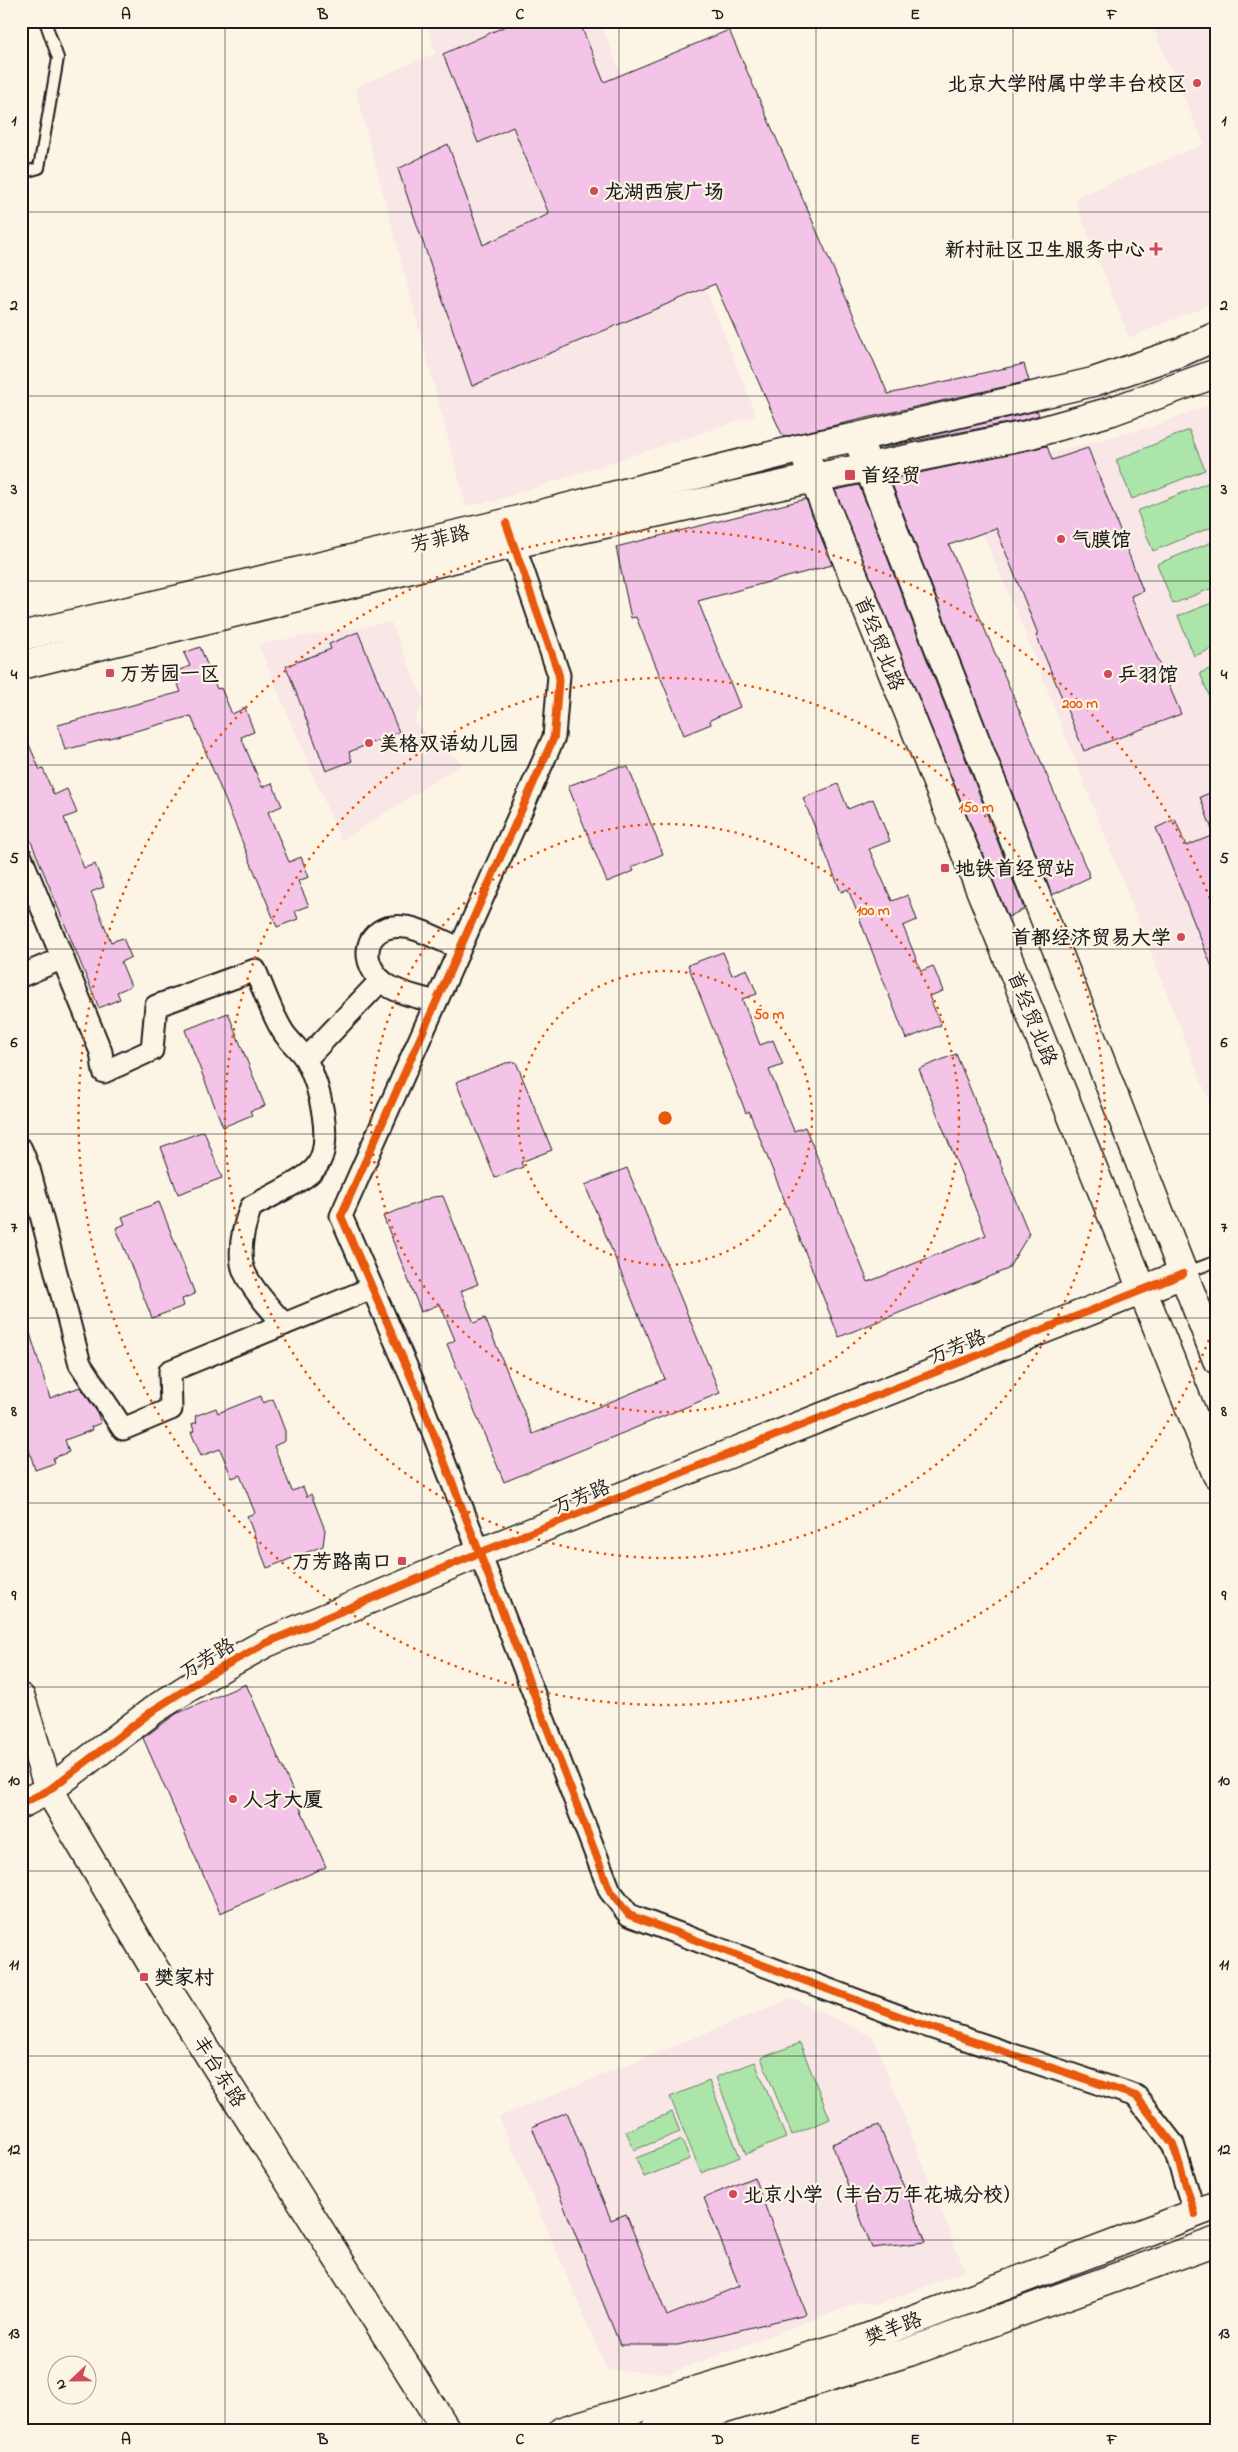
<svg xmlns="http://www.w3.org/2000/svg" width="1238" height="2452" font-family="'Indie Flower','LXGW WenKai TC',sans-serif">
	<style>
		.built { fill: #f9e6e6 }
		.green { fill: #ace5a9; stroke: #648062 }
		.building { fill: #f3c4e8; stroke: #1c1c1c }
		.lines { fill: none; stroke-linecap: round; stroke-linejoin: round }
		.lane-casing { stroke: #1c1c1c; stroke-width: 14 }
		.street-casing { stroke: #1c1c1c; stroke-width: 25 }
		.secondary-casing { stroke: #1c1c1c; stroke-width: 31 }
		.lane { stroke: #fcf5e5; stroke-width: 10 }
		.street { stroke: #fcf5e5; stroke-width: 21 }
		.secondary { stroke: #fcf5e5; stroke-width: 28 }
		.cycleway-casing { stroke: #fcf5e5; stroke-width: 11 }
		.cycleway { stroke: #e8590c; stroke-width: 8 }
		.grid { fill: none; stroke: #1c1c1c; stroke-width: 1; stroke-opacity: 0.55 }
		.ring { fill: none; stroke: #e8590c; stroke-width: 2.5; stroke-dasharray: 2.5 5 }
		.poi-dot { fill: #d1495b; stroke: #fcf5e5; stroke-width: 2 }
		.labels { text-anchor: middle; stroke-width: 4.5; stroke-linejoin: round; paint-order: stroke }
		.poi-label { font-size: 20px; font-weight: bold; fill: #1c1c1c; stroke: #fcf5e5; text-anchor: start }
		.street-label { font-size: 20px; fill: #1c1c1c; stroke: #fcf5e5 }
		.centre { fill: #e8590c; stroke: #fcf5e5; stroke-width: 2.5 }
		.ring-label { font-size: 15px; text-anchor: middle; font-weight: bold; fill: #e8590c; stroke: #fcf5e5; stroke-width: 4.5; stroke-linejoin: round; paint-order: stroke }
		.neatline { fill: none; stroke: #1c1c1c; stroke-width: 2 }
		.grid-label { font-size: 16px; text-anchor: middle; font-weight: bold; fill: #1c1c1c }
	</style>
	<rect width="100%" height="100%" fill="#fcf5e5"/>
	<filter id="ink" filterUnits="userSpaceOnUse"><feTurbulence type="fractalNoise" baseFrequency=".02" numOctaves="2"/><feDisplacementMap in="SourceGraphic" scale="10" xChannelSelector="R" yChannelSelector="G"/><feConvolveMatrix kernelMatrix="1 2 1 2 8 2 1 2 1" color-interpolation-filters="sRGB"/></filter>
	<g filter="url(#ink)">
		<!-- built -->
		<g class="built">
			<polygon points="425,21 600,21 756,415 494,501 466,506 355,87 436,53"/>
			<polygon points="1150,21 1217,21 1217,301 1129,338 1074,198 1204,144"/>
			<polygon points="1217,402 1217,1121 1020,620 958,477 1154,426"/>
			<polygon points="391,622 424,701 414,722 462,764 341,841 258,644"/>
			<polygon points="792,1998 873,2037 965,2271 875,2306 861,2302 669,2373 607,2370 499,2117"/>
		</g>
		<!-- green -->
		<g class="green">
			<polygon points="1189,430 1205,470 1132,499 1116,460"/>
			<polygon points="1210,482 1217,498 1217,525 1153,551 1137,511"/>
			<polygon points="1217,540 1217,586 1173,604 1157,564"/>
			<polygon points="1217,601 1217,647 1194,656 1178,616"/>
			<polygon points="1217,666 1217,712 1216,713 1200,673"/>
			<polygon points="800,2043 830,2119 792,2135 761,2058"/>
			<polygon points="755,2062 786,2138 746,2154 716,2077"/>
			<polygon points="709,2081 740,2157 701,2173 670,2097"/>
			<polygon points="672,2112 680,2132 634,2150 626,2131"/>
			<polygon points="682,2140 690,2159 644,2177 636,2158"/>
		</g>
		<!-- building -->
		<g class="building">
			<polygon points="517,21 579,21 604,82 729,30 888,394 1024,364 1029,381 783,437 715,284 472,386 398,169 448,144 483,245 549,214 513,127 478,143 443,54"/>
			<polygon points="1037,411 1039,415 1023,420 878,448"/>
			<polygon points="1047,446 1052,460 1088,448 1143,591 1131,596 1181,714 1084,751 1036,635 1038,634 996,528 949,545 1090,877 1052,895 890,479"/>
			<polygon points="859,485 1024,909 1008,917 835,490"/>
			<polygon points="806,499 832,565 698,601 740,707 710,720 711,724 684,735 636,617 631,618 616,547"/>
			<polygon points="358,632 399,732 349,752 352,761 326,771 286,666 331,649 329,644"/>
			<polygon points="200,647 217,689 221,688 232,714 245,708 254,732 241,737 262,787 272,783 282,806 268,812 289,862 301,857 309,877 298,881 309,906 295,911 298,919 277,927 191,716 65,750 58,725 181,692 175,677 182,674 180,670 190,666 184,653"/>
			<polygon points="21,726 40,770 43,769 54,795 67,789 77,813 64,818 84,868 95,864 104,887 91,892 111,942 123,938 131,957 121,962 131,986 117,992 120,999 99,1008 21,817"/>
			<polygon points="618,767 628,767 663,854 632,867 634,871 607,882 568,786"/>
			<polygon points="838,784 848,809 873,799 890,841 869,849 892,901 908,895 917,920 903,926 921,971 933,966 943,991 929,996 941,1025 906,1039 848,889 841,892 803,798"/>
			<polygon points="1217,790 1217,977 1216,977 1156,828 1175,819 1186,846 1214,835 1200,797"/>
			<polygon points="723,952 732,975 747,969 757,994 742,999 760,1045 773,1040 783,1065 769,1070 794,1131 805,1127 868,1282 986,1235 919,1069 956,1054 1029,1234 1008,1269 839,1337 749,1111 746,1113 688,965"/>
			<polygon points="228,1013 265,1106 250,1111 252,1115 223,1127 185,1030"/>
			<polygon points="516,1062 552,1150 521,1162 523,1167 495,1178 456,1082 506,1063"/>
			<polygon points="204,1131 222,1178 178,1194 161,1147"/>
			<polygon points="627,1168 720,1393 504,1482 447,1344 455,1340 440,1304 421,1312 383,1216 433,1197 443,1196 478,1284 461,1291 474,1323 485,1318 533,1434 665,1379 585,1185"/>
			<polygon points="159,1202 195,1294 182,1299 184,1306 152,1318 116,1228 125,1224 122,1217"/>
			<polygon points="25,1317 50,1398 80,1387 96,1410 101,1423 91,1427 92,1430 65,1440 69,1452 53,1458 55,1463 35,1470 21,1423 21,1318"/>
			<polygon points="261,1396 263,1403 273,1399 285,1431 285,1441 274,1446 292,1491 303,1487 307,1497 311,1494 325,1530 323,1546 267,1568 247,1516 255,1513 240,1475 232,1478 220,1449 201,1456 191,1432 194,1431 192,1424 197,1422 195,1416 216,1408 218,1413"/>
			<polygon points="246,1684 326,1867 220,1913 143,1738 176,1714"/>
			<polygon points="567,2112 611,2220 626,2214 667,2316 739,2286 704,2198 754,2177 806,2314 678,2345 620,2345 532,2127"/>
			<polygon points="879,2125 926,2242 872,2248 832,2144"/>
		</g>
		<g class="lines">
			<!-- lane casing -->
			<g class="lane-casing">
				<g id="lane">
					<polyline points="21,173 39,168 58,58 45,21"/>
					<polyline points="1185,1273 1217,1261"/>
				</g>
			</g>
			<!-- street casing -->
			<g class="street-casing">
				<g id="street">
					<polyline points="509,530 559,675 554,737 341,1216 417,1391 610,1891 629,1915 915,2022 1136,2096 1173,2144 1195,2214"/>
					<path d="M21,857l80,195 3,20 48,-22 4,-44 99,-36c9,20 16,42 27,60 6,11 18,19 24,30 13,24 29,83 10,107 -11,14 -48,30 -65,40 -7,18 -12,38 -9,57 3,18 30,47 42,60"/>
					<polyline points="21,976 63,958"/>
					<path d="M435,1002c-15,-5 -35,-8 -48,-17 -30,-20 -25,-63 18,-58 15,1 39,15 54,21"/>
					<polyline points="306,1059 381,980"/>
					<polyline points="21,1149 29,1169 80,1364 123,1429 171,1409 170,1371 372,1288"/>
				</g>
			</g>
			<!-- secondary casing -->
			<g class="secondary-casing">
				<g id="secondary">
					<polyline points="862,450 1217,1360"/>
					<polyline points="807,461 1217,1475"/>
					<polyline points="21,636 506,523 802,448 857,437 1093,382 1181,352 1217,336"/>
					<polyline points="21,665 513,544 814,478 1027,435 1112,411 1217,373"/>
					<polyline points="21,1698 49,1790 154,1968 447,2431"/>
					<polyline points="21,1804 49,1790 155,1709 210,1674 266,1643 479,1553 1183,1274"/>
					<polyline points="562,2431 848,2345 1217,2205"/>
					<polyline points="654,2431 909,2352 1217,2241"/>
				</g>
			</g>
			<!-- lane -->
			<use href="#lane" class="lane"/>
			<!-- street -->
			<use href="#street" class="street"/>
			<!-- secondary -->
			<use href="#secondary" class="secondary"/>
			<!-- cycleway casing -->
			<g class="cycleway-casing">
				<g id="cycleway">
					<polyline points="506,523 559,675 554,737 341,1216 417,1391 610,1891 629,1915 915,2022 1136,2096 1173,2144 1195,2214"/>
					<polyline points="21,1804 49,1790 155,1709 210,1674 266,1643 479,1553 1183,1274"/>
				</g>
			</g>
			<!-- cycleway -->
			<use href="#cycleway" class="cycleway"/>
		</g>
	</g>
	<!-- grid -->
	<path class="grid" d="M225,21v2410M422,21v2410M619,21v2410M816,21v2410M1013,21v2410M21,212h1196M21,396h1196M21,581h1196M21,765h1196M21,949h1196M21,1134h1196M21,1318h1196M21,1503h1196M21,1687h1196M21,1871h1196M21,2056h1196M21,2240h1196"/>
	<!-- distance rings -->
	<g class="ring">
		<circle cx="665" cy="1118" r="147"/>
		<circle cx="665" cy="1118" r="294"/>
		<circle cx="665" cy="1118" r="440"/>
		<path d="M1217 1319A587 587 0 1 1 1217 917"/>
	</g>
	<!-- markers -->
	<g class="poi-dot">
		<circle cx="1197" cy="83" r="5"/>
		<circle cx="594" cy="191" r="5"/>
		<path d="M1153.5 241.5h5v5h5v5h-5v5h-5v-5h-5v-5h5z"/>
		<rect x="844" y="469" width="12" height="12" rx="2.5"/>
		<circle cx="1061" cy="539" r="5"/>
		<rect x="105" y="668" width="10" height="10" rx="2.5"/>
		<circle cx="1108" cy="674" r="5"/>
		<circle cx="369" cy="743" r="5"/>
		<rect x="940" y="863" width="10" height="10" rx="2.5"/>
		<circle cx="1181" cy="937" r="5"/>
		<rect x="397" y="1556" width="10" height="10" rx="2.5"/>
		<circle cx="233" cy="1799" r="5"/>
		<rect x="139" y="1972" width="10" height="10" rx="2.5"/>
		<circle cx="733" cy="2194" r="5"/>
	</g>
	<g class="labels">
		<!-- poi labels -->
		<g class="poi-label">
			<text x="1187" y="90" text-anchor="end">北京大学附属中学丰台校区</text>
			<text x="604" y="198">龙湖西宸广场</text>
			<text x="1145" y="256" text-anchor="end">新村社区卫生服务中心</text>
			<text x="861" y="482">首经贸</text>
			<text x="1071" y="546">气膜馆</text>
			<text x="120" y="680">万芳园一区</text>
			<text x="1118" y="681">乒羽馆</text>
			<text x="379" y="750">美格双语幼儿园</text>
			<text x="955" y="875">地铁首经贸站</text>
			<text x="1171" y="944" text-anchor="end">首都经济贸易大学</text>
			<text x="392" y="1568" text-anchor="end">万芳路南口</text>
			<text x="243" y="1806">人才大厦</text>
			<text x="154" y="1984">樊家村</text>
			<text x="743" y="2201">北京小学（丰台万年花城分校）</text>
		</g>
		<!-- street labels -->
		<g class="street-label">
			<text transform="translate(440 538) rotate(-13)" y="7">芳菲路</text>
			<text transform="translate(880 643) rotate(68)" y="7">首经贸北路</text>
			<text transform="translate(1033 1018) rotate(68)" y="7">首经贸北路</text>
			<text transform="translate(957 1346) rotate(-22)" y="7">万芳路</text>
			<text transform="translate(581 1496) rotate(-22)" y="7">万芳路</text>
			<text transform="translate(207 1658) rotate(-31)" y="7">万芳路</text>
			<text transform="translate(220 2071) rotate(58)" y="7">丰台东路</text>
			<text transform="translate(893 2328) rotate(-21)" y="7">樊羊路</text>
		</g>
	</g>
	<circle cx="665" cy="1118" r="8" class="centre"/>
	<g class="ring-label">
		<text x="1080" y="708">200 m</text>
		<text x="976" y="812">150 m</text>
		<text x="873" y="915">100 m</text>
		<text x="769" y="1019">50 m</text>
	</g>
	<!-- margin -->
	<rect width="1238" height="2452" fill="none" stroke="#fcf5e5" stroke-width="55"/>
	<!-- north arrow -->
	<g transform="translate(72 2380) rotate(248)"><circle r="24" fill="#fcf5e5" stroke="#a29e95"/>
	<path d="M0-4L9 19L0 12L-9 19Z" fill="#d1495b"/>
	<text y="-8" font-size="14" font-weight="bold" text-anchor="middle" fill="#1c1c1c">N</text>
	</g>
	<rect x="28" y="28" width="1182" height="2396" class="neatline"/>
	<g class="grid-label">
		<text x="126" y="19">A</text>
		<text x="323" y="19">B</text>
		<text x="520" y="19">C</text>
		<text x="718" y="19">D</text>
		<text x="915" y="19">E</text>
		<text x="1112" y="19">F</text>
		<text x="14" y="125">1</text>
		<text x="1224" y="125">1</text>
		<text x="14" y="310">2</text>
		<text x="1224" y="310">2</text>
		<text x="14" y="494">3</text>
		<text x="1224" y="494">3</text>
		<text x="14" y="679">4</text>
		<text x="1224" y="679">4</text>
		<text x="14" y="863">5</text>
		<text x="1224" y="863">5</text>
		<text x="14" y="1047">6</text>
		<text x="1224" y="1047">6</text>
		<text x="14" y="1232">7</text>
		<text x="1224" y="1232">7</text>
		<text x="14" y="1416">8</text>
		<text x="1224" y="1416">8</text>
		<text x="14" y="1600">9</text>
		<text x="1224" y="1600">9</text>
		<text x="14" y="1785">10</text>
		<text x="1224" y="1785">10</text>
		<text x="14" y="1969">11</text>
		<text x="1224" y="1969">11</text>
		<text x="14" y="2154">12</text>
		<text x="1224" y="2154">12</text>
		<text x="14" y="2338">13</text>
		<text x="1224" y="2338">13</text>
		<text x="126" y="2444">A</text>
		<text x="323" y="2444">B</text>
		<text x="520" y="2444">C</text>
		<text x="718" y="2444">D</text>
		<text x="915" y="2444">E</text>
		<text x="1112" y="2444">F</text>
	</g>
</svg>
